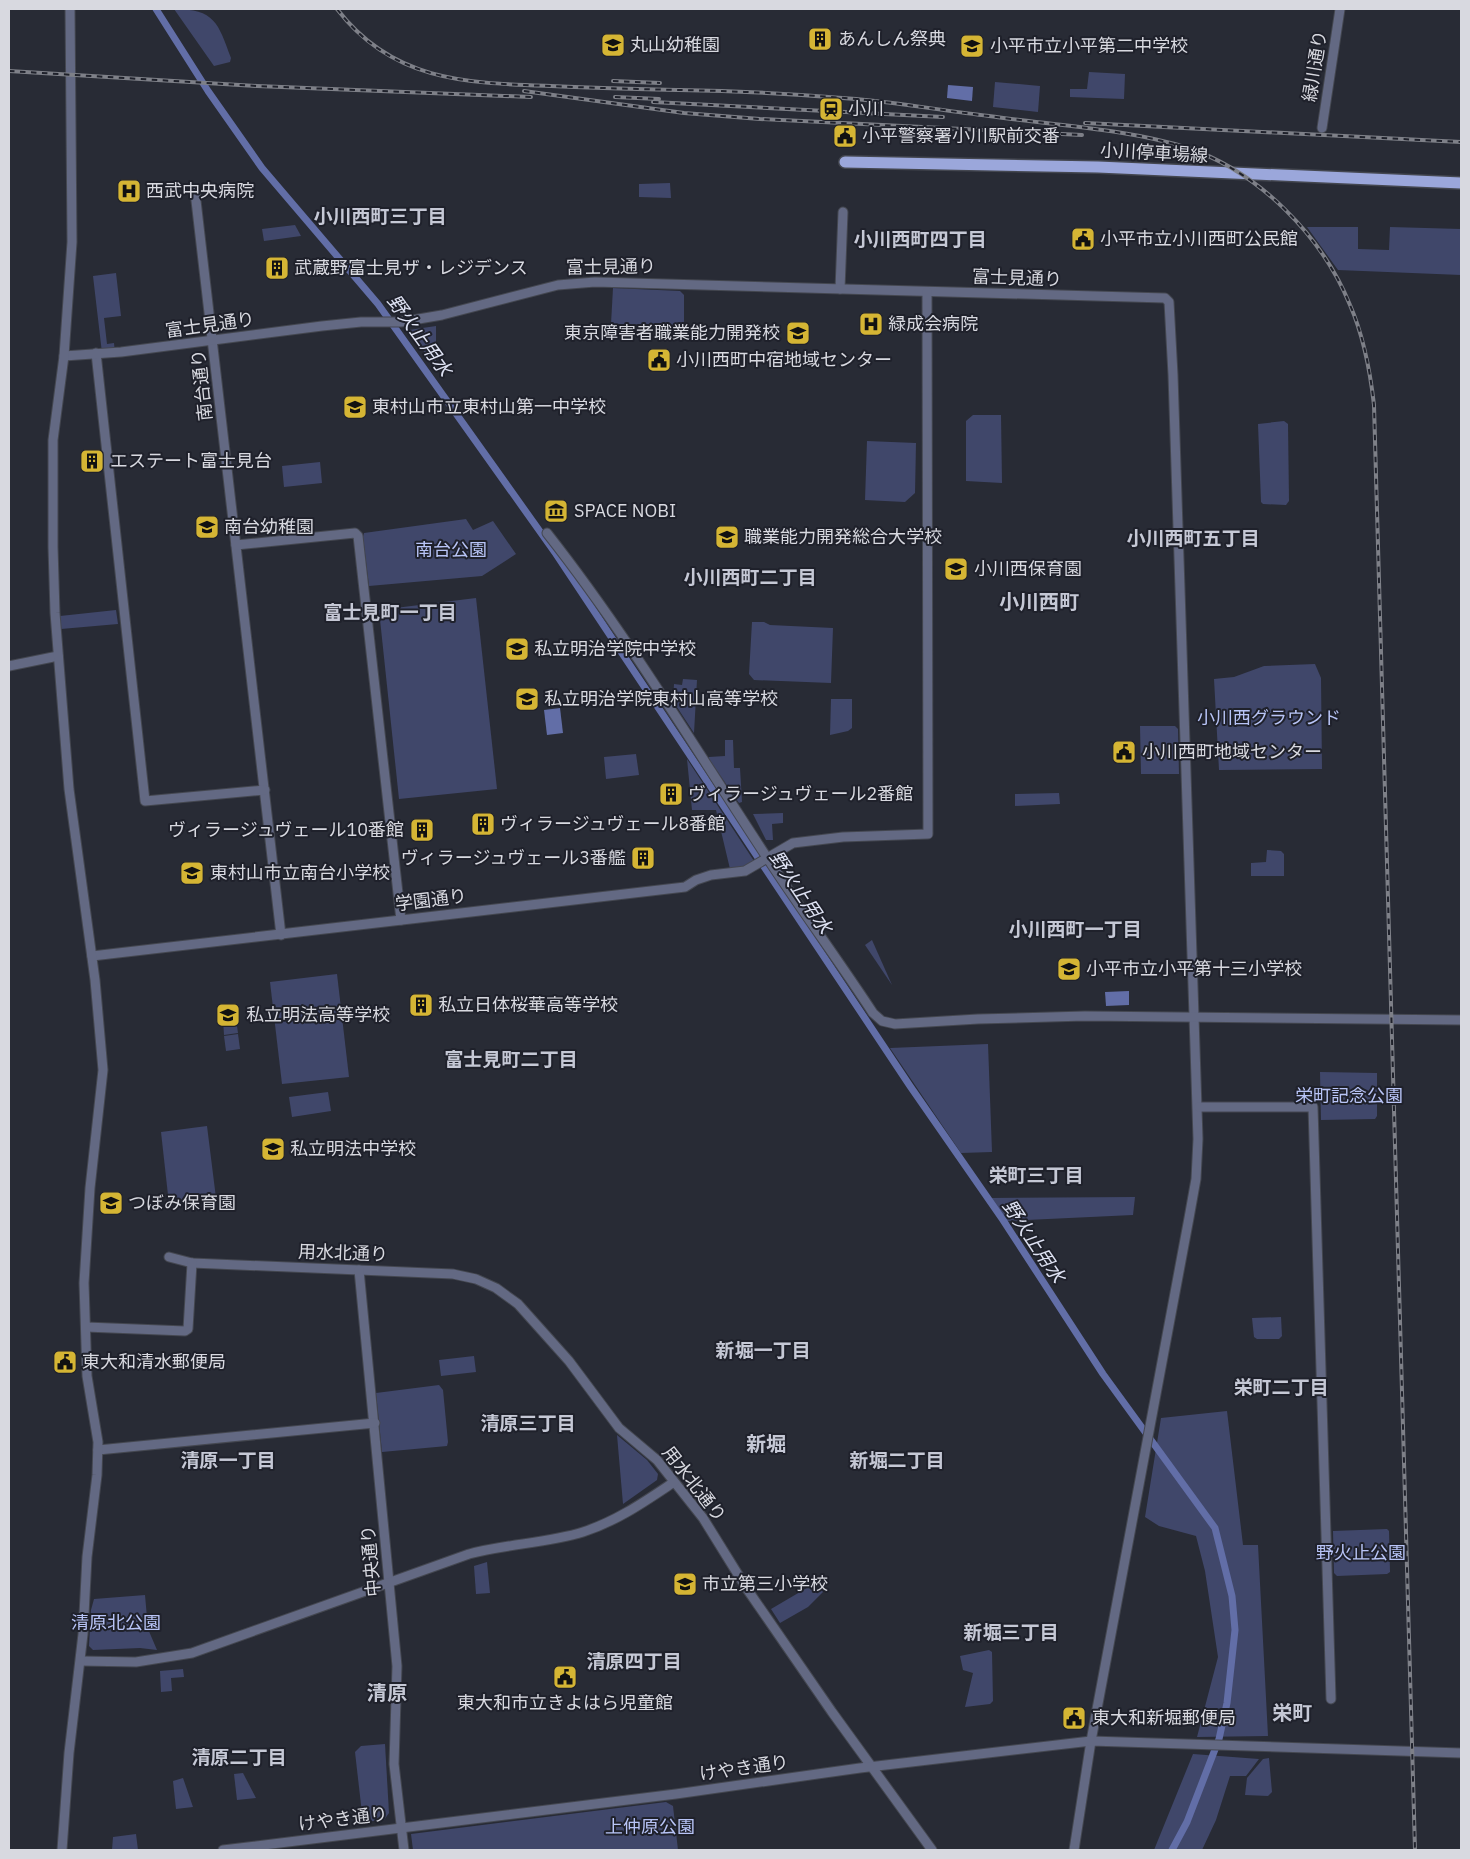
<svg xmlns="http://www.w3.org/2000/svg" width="1470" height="1859" font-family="'IBM Plex Sans','Noto Sans JP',sans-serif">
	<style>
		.green { fill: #40476a }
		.water { fill: #626ea7 }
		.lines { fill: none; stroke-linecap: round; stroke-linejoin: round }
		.canal { stroke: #626ea7; stroke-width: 7 }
		.minor-casing { stroke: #444750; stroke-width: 11 }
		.major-casing { stroke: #444750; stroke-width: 14 }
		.minor { stroke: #636983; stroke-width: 9 }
		.major { stroke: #9ba7db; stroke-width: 11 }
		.rail-casing { stroke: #7e8088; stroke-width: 4 }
		.rail { stroke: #1f212b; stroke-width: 2; stroke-dasharray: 5.5; stroke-linecap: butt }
		.labels { text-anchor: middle; stroke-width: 4; stroke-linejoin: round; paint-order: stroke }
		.poi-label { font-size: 18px; fill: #d8d9e0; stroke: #1f212b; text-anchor: start }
		.street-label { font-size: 18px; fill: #d8d9e0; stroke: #1f212b }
		.park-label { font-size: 18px; fill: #b8c4f6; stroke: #1f212b }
		.neighbourhood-label { font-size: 19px; font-weight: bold; fill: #c5c8d5; stroke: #1f212b }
		.water-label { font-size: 19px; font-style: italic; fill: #dfe3f4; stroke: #1f212b }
		.quarter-label { font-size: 20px; font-weight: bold; fill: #c5c8d5; stroke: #1f212b }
	</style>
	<rect width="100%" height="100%" fill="#282b35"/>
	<!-- green -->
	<g class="green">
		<path d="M174,9c41,0 44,14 57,49l-1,4 -16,4z"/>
		<polygon points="1089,72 1125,74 1124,99 1070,97 1070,89 1087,89"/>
		<polygon points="995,82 1040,86 1038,112 993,107"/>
		<polygon points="670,183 671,198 639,197 639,184"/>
		<polygon points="295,225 301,236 264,241 262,229"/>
		<polygon points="1307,227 1358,227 1358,249 1389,250 1390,227 1461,229 1461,275 1338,270"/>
		<polygon points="116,273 121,316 104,318 107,344 114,343 115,353 102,353 93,276"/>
		<polygon points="613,288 680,291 684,295 684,325 611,324"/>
		<polygon points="436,326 436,369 409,330"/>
		<polygon points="973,415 1001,415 1002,483 966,481 966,421"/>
		<polygon points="1284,421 1288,424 1289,501 1286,505 1263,504 1261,502 1258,424"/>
		<polygon points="867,441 916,443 915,493 905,502 865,500"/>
		<polygon points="320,462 322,483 284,487 282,466"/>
		<polygon points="466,519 473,530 493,521 516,554 482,576 369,586 363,537 364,533"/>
		<polygon points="476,598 497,789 399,799 379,610"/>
		<polygon points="116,610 118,624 61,629 60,616"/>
		<polygon points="752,622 764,622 770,625 833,628 831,683 754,680 749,674"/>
		<polygon points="1315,664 1321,678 1322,769 1219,770 1214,679 1234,677 1264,666"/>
		<polygon points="683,679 697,680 694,733 673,701 674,684 682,685"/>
		<polygon points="831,699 852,699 852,728 848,731 830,735"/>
		<polygon points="1140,726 1175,726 1178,729 1179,774 1141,774"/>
		<polygon points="725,740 733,740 734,768 740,768 742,802 739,803 709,759 709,757 725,756"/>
		<polygon points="636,754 639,775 606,779 604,757"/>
		<polygon points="687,759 754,861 744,867 730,869 716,810 692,810"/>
		<polygon points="1059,793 1060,804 1015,806 1015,794"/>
		<polygon points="783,813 783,823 772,824 773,840 766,840 753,814"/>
		<polygon points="1267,850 1281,851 1284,854 1284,876 1251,876 1251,863 1266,862"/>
		<polygon points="872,940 892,985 865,945"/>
		<polygon points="337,974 349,1077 282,1084 270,982"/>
		<polygon points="236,1019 238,1033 224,1035 223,1020"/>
		<polygon points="238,1034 240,1049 226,1051 224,1036"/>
		<polygon points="988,1044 992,1152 961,1153 890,1048"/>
		<polygon points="1320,1072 1377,1073 1377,1116 1375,1119 1321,1120"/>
		<polygon points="328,1092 331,1111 292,1117 289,1097"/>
		<polygon points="207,1126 216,1198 169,1204 161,1132"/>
		<polygon points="1135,1197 1133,1215 1006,1221 989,1198"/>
		<polygon points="1281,1317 1282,1336 1279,1339 1257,1339 1254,1337 1252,1318"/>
		<polygon points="474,1356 476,1372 441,1376 439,1360"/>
		<polygon points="439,1385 443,1390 448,1442 447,1446 382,1452 376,1393"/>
		<polygon points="1227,1411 1243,1545 1258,1545 1268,1736 1197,1737 1218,1657 1205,1571 1196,1536 1159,1526 1145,1517 1161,1418"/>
		<polygon points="617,1435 647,1460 658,1474 657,1480 623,1504"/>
		<polygon points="1387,1529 1389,1531 1390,1572 1387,1574 1337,1576 1334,1573 1333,1531"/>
		<polygon points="487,1562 490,1593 476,1594 474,1566"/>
		<polygon points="817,1582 823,1592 808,1607 780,1623 771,1609"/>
		<polygon points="145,1595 148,1629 157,1650 140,1648 93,1650 89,1646 91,1610 94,1599"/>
		<polygon points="989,1650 992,1652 993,1701 990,1704 965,1707 973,1673 963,1670 960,1656"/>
		<polygon points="183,1669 184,1677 171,1678 172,1691 161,1692 160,1671"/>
		<polygon points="385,1744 389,1813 384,1820 363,1822 355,1752 361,1746"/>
		<polygon points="1193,1754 1259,1759 1246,1776 1230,1776 1216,1820 1202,1850 1154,1850"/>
		<polygon points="1269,1758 1272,1792 1268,1796 1245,1795 1247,1778 1263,1759"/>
		<polygon points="243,1773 256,1798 237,1800 234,1774"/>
		<polygon points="183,1778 193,1807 176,1809 173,1781"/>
		<polygon points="666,1802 673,1806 678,1850 413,1850 411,1834"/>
		<polygon points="136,1834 138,1850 112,1850 113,1837"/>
	</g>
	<!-- water -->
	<g class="water">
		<polygon points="948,85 973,87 972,101 947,98"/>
		<polygon points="560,708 563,733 547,735 544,710"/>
		<polygon points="1129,991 1129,1005 1106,1006 1105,992"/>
	</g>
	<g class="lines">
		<!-- canal -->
		<polyline class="canal" points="156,9 208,91 262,168 378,304 556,554 910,1086 1003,1220 1103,1374 1215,1528 1232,1596 1235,1630 1227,1703 1219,1739 1187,1822 1172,1850"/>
		<!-- minor casing -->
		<g class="minor-casing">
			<g id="minor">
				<polyline points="1322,128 1340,9"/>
				<polyline points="195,192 281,935"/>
				<polyline points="840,289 843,212"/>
				<polyline points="96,353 145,801 265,790"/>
				<polyline points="64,356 121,352 322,326 361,322 401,322 442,315 558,285 595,282 1165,298 1169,302 1173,375 1198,1139 1196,1179 1189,1218 1091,1741 1074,1850"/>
				<path d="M547,533c81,103 149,217 221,326 34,52 71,102 105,154l9,8 13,3 83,-5 107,-3 376,4"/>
				<polyline points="236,545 355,533 358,536 401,920"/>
				<polyline points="9,666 58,656"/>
				<polyline points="92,956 685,887 696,880 711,875 745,871 793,843 843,837 928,834 927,292"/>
				<polyline points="1199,1107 1313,1107 1331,1699"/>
				<polyline points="169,1257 192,1263 453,1274 476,1279 496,1288 518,1304 569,1361 619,1428 657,1460 703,1518 747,1589 832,1712 932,1850"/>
				<polyline points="359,1270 397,1666 394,1764 404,1850"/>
				<polyline points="86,1327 185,1331 188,1329 192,1263"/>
				<polyline points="98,1450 375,1423"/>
				<path d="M81,1661l55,1 56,-9 277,-99c37,-10 79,-11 114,-22 34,-11 61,-30 91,-50"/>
				<polyline points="62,1850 69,1753 83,1634 87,1557 97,1475 98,1442 87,1376 84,1283 90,1188 103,1070 95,980 69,789 55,613 53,547 53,440 64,356 72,242 70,9"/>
				<polyline points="223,1850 676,1794 860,1768 1091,1741 1461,1753"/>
			</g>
		</g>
		<!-- major casing -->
		<g class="major-casing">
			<polyline id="major" points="845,162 1098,167 1461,183"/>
		</g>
		<!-- minor -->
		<use href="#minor" class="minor"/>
		<!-- major -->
		<use href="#major" class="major"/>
		<!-- rail casing -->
		<g class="rail-casing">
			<g id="rail">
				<path d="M337,9c56,73 130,74 214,77 43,2 86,3 128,4 59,1 119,4 177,9 45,4 89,12 133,17 63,9 139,13 199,32 71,24 134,88 162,157 14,32 20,65 24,100l41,1445"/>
				<polyline points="9,71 257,86 531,97"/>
				<polyline points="613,81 660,83"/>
				<polyline points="524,91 684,113 760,119 1082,135"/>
				<polyline points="615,97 659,99"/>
				<polyline points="653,102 943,117"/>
				<polyline points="1085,123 1461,142"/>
			</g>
		</g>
		<!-- rail -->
		<use href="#rail" class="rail"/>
	</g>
	<!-- icons -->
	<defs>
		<g id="building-square" transform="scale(1.25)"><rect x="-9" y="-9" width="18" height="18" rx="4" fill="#d5b534" stroke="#1f212b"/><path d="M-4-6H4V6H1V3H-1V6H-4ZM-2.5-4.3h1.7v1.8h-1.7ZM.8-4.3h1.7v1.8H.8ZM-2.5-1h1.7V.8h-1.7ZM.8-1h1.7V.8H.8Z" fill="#111"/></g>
		<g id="school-square" transform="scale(1.25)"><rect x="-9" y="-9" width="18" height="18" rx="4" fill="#d5b534" stroke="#1f212b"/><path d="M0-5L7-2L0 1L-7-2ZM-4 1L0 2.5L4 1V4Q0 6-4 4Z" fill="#111"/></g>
		<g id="station-square" transform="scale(1.25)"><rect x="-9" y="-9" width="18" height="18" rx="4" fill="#d5b534" stroke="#1f212b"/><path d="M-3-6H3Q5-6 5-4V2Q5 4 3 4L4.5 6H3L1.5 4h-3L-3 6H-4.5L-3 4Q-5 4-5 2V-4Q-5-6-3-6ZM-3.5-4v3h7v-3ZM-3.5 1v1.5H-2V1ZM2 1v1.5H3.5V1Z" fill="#111"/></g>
		<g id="civic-square" transform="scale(1.25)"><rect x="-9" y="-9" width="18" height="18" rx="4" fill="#d5b534" stroke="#1f212b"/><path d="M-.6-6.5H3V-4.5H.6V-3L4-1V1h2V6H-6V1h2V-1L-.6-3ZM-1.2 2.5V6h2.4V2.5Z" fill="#111"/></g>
		<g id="hospital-square" transform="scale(1.25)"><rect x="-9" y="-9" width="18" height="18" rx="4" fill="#d5b534" stroke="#1f212b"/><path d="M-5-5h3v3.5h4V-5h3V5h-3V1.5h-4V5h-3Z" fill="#111"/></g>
		<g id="museum-square" transform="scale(1.25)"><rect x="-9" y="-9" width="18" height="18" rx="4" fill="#d5b534" stroke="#1f212b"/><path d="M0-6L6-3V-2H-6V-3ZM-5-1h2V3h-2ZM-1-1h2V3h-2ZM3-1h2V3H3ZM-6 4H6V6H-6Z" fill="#111"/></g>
	</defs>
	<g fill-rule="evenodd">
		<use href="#building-square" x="820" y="39"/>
		<use href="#school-square" x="613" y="45"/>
		<use href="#school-square" x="972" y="46"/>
		<use href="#station-square" x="831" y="109"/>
		<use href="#civic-square" x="845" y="136"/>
		<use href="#hospital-square" x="129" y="191"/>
		<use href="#civic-square" x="1083" y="239"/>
		<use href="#building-square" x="277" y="268"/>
		<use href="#hospital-square" x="871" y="324"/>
		<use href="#school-square" x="798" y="333"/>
		<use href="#civic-square" x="659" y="360"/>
		<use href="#school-square" x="355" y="407"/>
		<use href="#building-square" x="92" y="461"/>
		<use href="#museum-square" x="556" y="511"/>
		<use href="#school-square" x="207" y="527"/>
		<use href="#school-square" x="727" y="537"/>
		<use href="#school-square" x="956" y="569"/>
		<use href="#school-square" x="517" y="649"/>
		<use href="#school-square" x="527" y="699"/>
		<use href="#civic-square" x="1124" y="752"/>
		<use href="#building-square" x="671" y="794"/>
		<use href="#building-square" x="483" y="824"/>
		<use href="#building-square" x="422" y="830"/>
		<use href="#building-square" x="643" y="858"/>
		<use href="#school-square" x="192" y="873"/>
		<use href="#school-square" x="1069" y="969"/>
		<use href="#building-square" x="421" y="1005"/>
		<use href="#school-square" x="228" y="1015"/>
		<use href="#school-square" x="273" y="1149"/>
		<use href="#school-square" x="111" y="1203"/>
		<use href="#civic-square" x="65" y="1362"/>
		<use href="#school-square" x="685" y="1584"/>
		<use href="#civic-square" x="565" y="1677"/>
		<use href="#civic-square" x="1074" y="1718"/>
	</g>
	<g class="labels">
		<!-- poi labels -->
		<g class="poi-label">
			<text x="838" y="45">あんしん祭典</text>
			<text x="630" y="51">丸山幼稚園</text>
			<text x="990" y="52">小平市立小平第二中学校</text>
			<text x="848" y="115">小川</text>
			<text x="862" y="142">小平警察署小川駅前交番</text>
			<text x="146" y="197">西武中央病院</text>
			<text x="1100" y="245">小平市立小川西町公民館</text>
			<text x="294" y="274">武蔵野富士見ザ・レジデンス</text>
			<text x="888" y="330">緑成会病院</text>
			<text x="780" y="339" text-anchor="end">東京障害者職業能力開発校</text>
			<text x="676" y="366">小川西町中宿地域センター</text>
			<text x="372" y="413">東村山市立東村山第一中学校</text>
			<text x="110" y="467">エステート富士見台</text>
			<text x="574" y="517">SPACE NOBI</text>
			<text x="224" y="533">南台幼稚園</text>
			<text x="744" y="543">職業能力開発総合大学校</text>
			<text x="974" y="575">小川西保育園</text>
			<text x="534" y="655">私立明治学院中学校</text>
			<text x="544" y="705">私立明治学院東村山高等学校</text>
			<text x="1142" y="758">小川西町地域センター</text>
			<text x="688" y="800">ヴィラージュヴェール2番館</text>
			<text x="500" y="830">ヴィラージュヴェール8番館</text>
			<text x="404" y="836" text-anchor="end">ヴィラージュヴェール10番館</text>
			<text x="626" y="864" text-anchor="end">ヴィラージュヴェール3番艦</text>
			<text x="210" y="879">東村山市立南台小学校</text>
			<text x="1086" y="975">小平市立小平第十三小学校</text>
			<text x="438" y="1011">私立日体桜華高等学校</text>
			<text x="246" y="1021">私立明法高等学校</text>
			<text x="290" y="1155">私立明法中学校</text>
			<text x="128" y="1209">つぼみ保育園</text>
			<text x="82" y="1368">東大和清水郵便局</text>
			<text x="702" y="1590">市立第三小学校</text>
			<text x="565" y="1709" text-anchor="middle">東大和市立きよはら児童館</text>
			<text x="1092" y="1724">東大和新堀郵便局</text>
		</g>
		<!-- street labels -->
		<g class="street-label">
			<text transform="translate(1315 66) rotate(-81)" y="6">緑川通り</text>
			<text transform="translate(1154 153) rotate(3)" y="6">小川停車場線</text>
			<text transform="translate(611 267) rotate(-1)" y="6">富士見通り</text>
			<text transform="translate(1017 278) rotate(2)" y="6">富士見通り</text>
			<text transform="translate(210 325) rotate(-8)" y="6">富士見通り</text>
			<text transform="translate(202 385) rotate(-96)" y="6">南台通り</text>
			<text transform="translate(431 900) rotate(-7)" y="6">学園通り</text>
			<text transform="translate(343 1253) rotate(2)" y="6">用水北通り</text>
			<text transform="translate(694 1484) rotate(52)" y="6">用水北通り</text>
			<text transform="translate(371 1561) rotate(-95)" y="6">中央通り</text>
			<text transform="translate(744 1768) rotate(-8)" y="6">けやき通り</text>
			<text transform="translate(343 1819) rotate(-7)" y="6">けやき通り</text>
		</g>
		<!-- park labels -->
		<g class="park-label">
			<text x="451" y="556">南台公園</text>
			<text x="1269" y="724">小川西グラウンド</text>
			<text x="1349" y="1102">栄町記念公園</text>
			<text x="1361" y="1559">野火止公園</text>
			<text x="116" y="1629">清原北公園</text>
			<text x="650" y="1833">上仲原公園</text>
		</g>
		<!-- neighbourhood labels -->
		<g class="neighbourhood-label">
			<text x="380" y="223">小川西町三丁目</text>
			<text x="920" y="246">小川西町四丁目</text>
			<text x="1193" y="545">小川西町五丁目</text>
			<text x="750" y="584">小川西町二丁目</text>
			<text x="390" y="619">富士見町一丁目</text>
			<text x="1075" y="936">小川西町一丁目</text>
			<text x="511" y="1066">富士見町二丁目</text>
			<text x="1036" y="1182">栄町三丁目</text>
			<text x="763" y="1357">新堀一丁目</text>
			<text x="1281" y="1394">栄町二丁目</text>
			<text x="528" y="1430">清原三丁目</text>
			<text x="228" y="1467">清原一丁目</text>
			<text x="897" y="1467">新堀二丁目</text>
			<text x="1011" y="1639">新堀三丁目</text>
			<text x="634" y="1668">清原四丁目</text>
			<text x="239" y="1764">清原二丁目</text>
		</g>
		<!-- water labels -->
		<g class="water-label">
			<text transform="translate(420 335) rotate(54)" y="7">野火止用水</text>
			<text transform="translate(801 892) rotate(56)" y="7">野火止用水</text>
			<text transform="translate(1034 1241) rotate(56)" y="7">野火止用水</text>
		</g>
		<!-- quarter labels -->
		<g class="quarter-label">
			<text x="1039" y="609">小川西町</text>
			<text x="766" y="1451">新堀</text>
			<text x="387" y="1700">清原</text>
			<text x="1292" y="1720">栄町</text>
		</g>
	</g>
	<!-- border -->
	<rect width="1470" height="1859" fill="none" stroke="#d8d9e0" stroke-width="20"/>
</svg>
